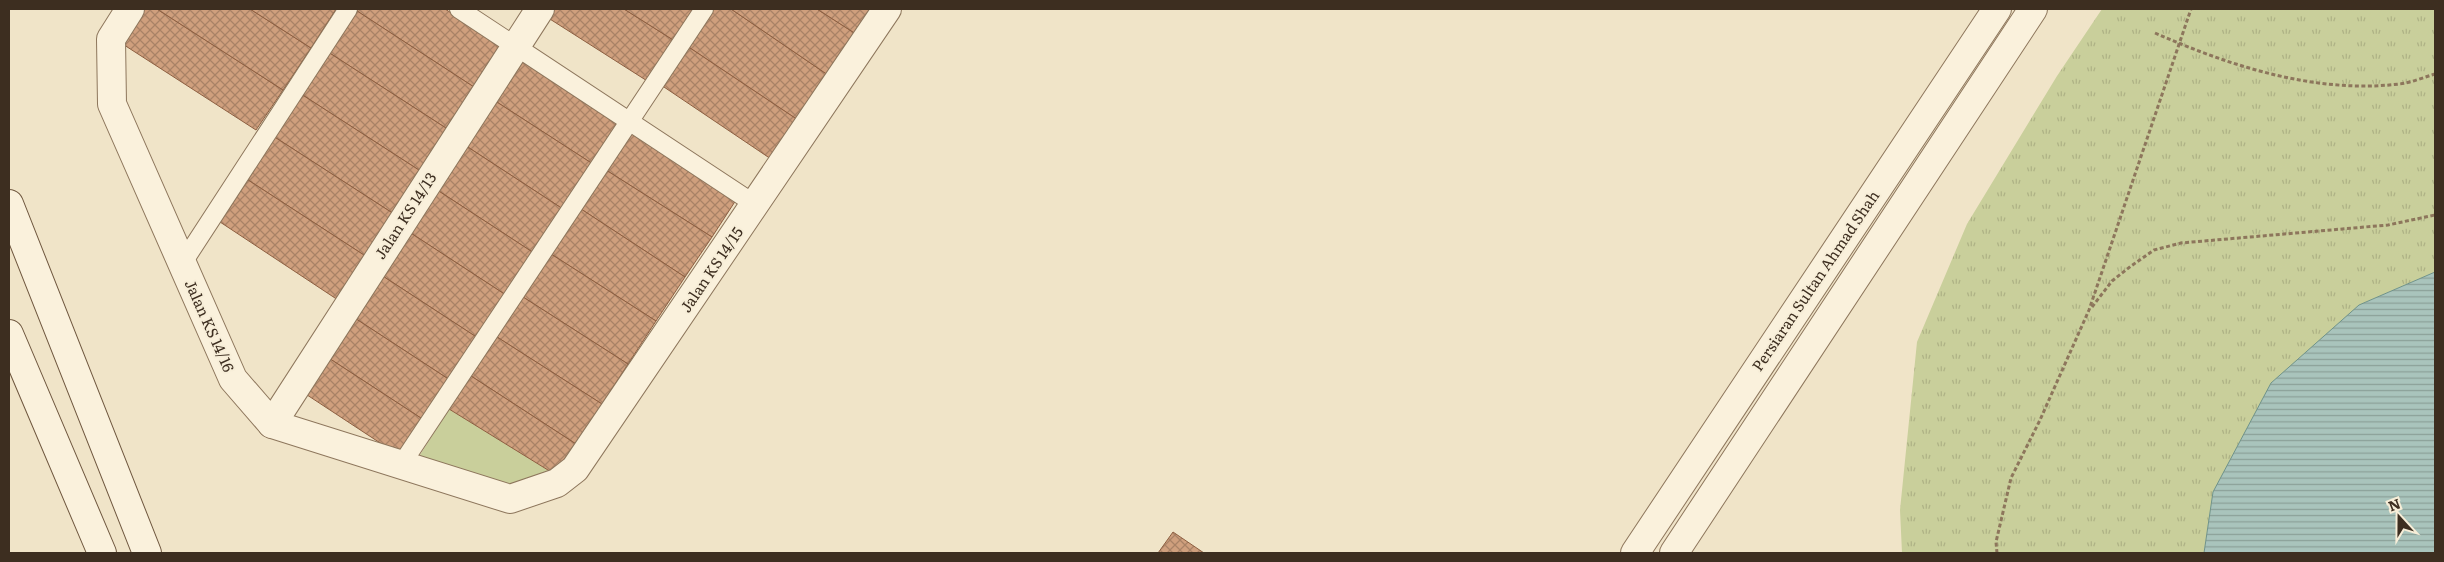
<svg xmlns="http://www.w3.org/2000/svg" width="2444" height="562" font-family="Literata,serif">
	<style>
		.green { fill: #c9cf9b }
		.park { fill: url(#park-tufts) }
		.water { fill: url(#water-rules); stroke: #6f938a }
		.building { fill: url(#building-cross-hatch); stroke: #8d5f41 }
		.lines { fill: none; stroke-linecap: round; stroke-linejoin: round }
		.lane-casing { stroke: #8d765c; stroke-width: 20 }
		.street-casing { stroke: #8d765c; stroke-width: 30 }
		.secondary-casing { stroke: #6f573f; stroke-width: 30 }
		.path { stroke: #8d765c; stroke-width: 3; stroke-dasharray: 4 2.5; stroke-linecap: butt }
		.lane { stroke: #faf1dc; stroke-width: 18 }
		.street { stroke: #faf1dc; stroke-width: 28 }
		.secondary { stroke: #faf1dc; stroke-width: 28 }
		.labels { text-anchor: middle; stroke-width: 4; stroke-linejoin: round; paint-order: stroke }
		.street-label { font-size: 15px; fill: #3d2e20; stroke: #f7eed8 }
	</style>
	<defs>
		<pattern id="park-tufts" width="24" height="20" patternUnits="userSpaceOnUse" patternTransform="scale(1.25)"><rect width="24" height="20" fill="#c9cf9b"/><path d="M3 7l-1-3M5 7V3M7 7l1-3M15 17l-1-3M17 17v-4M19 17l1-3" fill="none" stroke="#aeb285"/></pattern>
		<pattern id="water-rules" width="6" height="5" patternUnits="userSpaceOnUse" patternTransform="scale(1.25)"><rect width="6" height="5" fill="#a9c4bc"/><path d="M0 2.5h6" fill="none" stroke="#8ba098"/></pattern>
		<pattern id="building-cross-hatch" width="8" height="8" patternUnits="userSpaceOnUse" patternTransform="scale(1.25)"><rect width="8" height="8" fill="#cf9f7d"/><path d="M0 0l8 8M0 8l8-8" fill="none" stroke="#a98266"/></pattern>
	</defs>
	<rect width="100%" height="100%" fill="#f0e4c8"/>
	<!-- green -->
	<polygon class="green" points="449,409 556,475 512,489 418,458"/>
	<!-- park -->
	<polygon class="park" points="2102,9 2435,9 2435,272 2359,305 2213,492 2204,553 1902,553 1900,510 1917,342 1967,224 2057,76"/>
	<!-- water -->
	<polygon class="water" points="2435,272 2435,553 2204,553 2213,492 2271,383 2359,305"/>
	<!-- building -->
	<g class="building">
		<polygon points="144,9 157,9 283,90 256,130 121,43"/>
		<polygon points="157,9 250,9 311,48 283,90"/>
		<polygon points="250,9 336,9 311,48"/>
		<polygon points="354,9 445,9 505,47 477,89"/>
		<polygon points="354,9 477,89 449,130 328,52"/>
		<polygon points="545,9 624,9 678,43 652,84 542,14"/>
		<polygon points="624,9 701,9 678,43"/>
		<polygon points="712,9 731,9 828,75 798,120 687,46"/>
		<polygon points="731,9 817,9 856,34 828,75"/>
		<polygon points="817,9 873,9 856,34"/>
		<polygon points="687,46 798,120 771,159 661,85"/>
		<polygon points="328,52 449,130 422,172 301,94"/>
		<polygon points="517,55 623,124 596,166 489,97"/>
		<polygon points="301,94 422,172 394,214 273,136"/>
		<polygon points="489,97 596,166 566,211 460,142"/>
		<polygon points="631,132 736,200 712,237 606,170"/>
		<polygon points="273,136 394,214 367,257 245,178"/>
		<polygon points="460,142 566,211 537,255 431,186"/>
		<polygon points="606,170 712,237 685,277 581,209"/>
		<polygon points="245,178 367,257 338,300 217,220"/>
		<polygon points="431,186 537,255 509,297 403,228"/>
		<polygon points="581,209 685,277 656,321 551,254"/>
		<polygon points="403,228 509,297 481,340 375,271"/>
		<polygon points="551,254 656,321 628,364 523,297"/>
		<polygon points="375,271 481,340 453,382 347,313"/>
		<polygon points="523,297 628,364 602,404 497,337"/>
		<polygon points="347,313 453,382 427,422 321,353"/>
		<polygon points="497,337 602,404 576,444 471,376"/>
		<polygon points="321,353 427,422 403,458 298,389"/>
		<polygon points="471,376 576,444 556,475 449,409"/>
		<polygon points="1173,532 1204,553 1158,553"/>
	</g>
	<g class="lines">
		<!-- lane casing -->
		<g class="lane-casing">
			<g id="lane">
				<polyline points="459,9 756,205"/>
				<polyline points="182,264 348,9"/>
				<polyline points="401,465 704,9"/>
			</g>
		</g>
		<!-- street casing -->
		<g class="street-casing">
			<g id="street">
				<polyline points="130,9 111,39 112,104 233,379 272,424 510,499 557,483 575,469 887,9"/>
				<polyline points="272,424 540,9"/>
				<polyline points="1635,553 1997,9"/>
				<polyline points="1674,553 2033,9"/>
			</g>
		</g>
		<!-- secondary casing -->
		<g class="secondary-casing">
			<g id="secondary">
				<polyline points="9,204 147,553"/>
				<polyline points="9,334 102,553"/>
			</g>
		</g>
		<!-- path -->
		<g class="path">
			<path d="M2155,33c75,33 161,61 244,51 12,-1 25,-7 36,-10"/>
			<polyline points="2092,307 2112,281 2131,266 2154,250 2181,243 2388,225 2435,215"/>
			<polyline points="1997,553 1996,542 2011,478 2040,420 2089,310 2191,9"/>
		</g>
		<!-- lane -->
		<use href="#lane" class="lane"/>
		<!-- street -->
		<use href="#street" class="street"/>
		<!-- secondary -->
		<use href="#secondary" class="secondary"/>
	</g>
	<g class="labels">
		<!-- street labels -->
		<g class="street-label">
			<text transform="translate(406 216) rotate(-57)" y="5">Jalan KS 14/13</text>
			<text transform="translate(712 270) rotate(-56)" y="5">Jalan KS 14/15</text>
			<text transform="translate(1816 281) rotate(-56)" y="5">Persiaran Sultan Ahmad Shah</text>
			<text transform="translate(209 326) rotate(66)" y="5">Jalan KS 14/16</text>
		</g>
	</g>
	<!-- border -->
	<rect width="2444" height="562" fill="none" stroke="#3d2e20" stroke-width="20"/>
	<!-- north arrow -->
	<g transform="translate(2399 517) rotate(339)" stroke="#f7eed8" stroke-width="4" paint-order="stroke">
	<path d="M0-4L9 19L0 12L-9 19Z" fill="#3d2e20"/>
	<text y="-8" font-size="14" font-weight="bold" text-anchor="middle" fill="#3d2e20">N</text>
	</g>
</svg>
